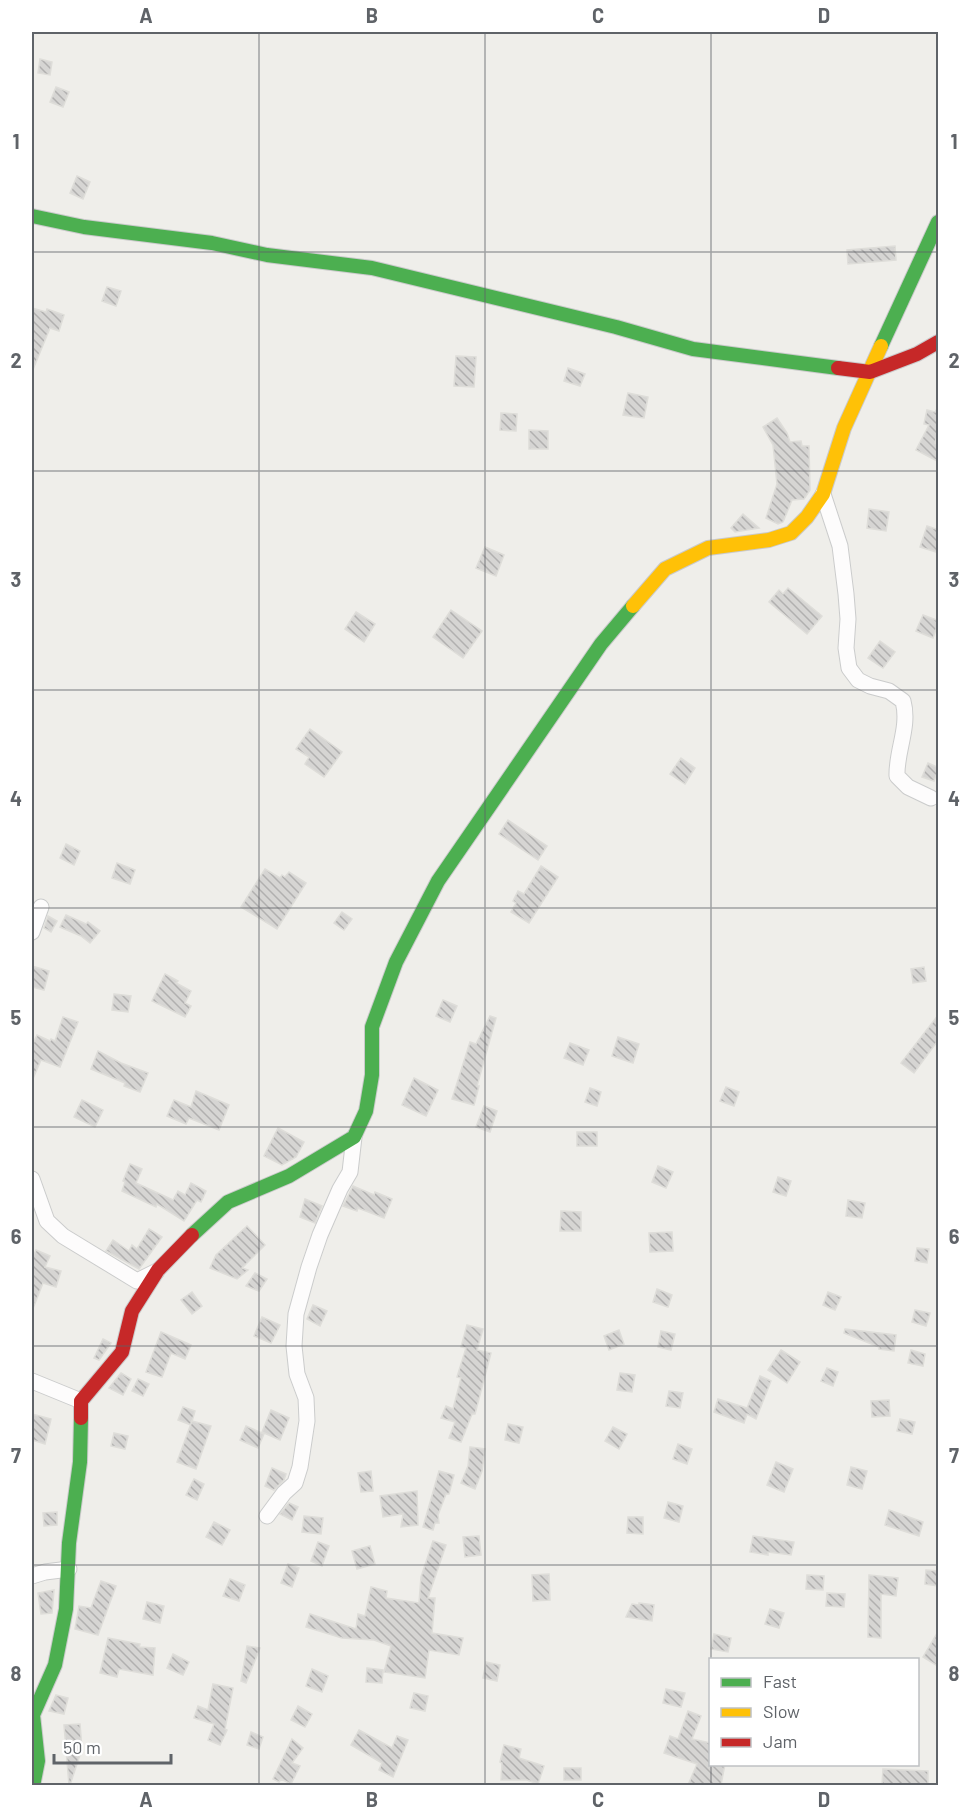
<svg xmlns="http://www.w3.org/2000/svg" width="970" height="1817" font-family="Barlow,sans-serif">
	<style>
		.building { fill: url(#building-back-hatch); stroke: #deddd9; stroke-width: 1.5 }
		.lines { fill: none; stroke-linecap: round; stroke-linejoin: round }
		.street-casing { stroke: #cbcccc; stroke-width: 17 }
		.fast-casing { stroke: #cacacb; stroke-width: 16 }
		.slow-casing { stroke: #cacacb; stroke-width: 16 }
		.jam-casing { stroke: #cacacb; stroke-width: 16 }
		.street { stroke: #fdfcfc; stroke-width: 15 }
		.fast { stroke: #4caf50; stroke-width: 14 }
		.slow { stroke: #ffc107; stroke-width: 14 }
		.jam { stroke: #c62828; stroke-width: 14 }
		.grid { fill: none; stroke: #5f6368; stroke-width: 1.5; stroke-opacity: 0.55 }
		.neatline { fill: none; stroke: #5f6368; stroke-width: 2 }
		.grid-label { font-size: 20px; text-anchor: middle; font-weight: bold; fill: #5f6368 }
	</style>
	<defs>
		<pattern id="building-back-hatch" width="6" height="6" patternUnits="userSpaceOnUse" patternTransform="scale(1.5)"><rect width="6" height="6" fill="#d6d5d3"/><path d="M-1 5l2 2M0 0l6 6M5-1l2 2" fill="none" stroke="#b1b0af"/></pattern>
	</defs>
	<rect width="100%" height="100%" fill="#efeeea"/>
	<!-- building -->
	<g class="building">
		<polygon points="40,59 52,62 50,75 38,73"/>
		<polygon points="56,87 69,92 63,107 50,102"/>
		<polygon points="77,176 90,182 83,199 70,193"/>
		<polygon points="895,246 896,260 848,264 847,250"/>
		<polygon points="107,287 121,291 116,306 102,301"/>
		<polygon points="32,308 46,312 47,309 64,315 59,331 50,328 32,372"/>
		<polygon points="456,356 476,357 474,387 454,386"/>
		<polygon points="568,368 585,374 580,386 564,381"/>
		<polygon points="628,393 648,397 644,418 623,415"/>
		<polygon points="939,406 939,427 935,443 939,445 939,462 916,450 929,425 924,424 927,410 935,412"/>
		<polygon points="501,413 517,414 516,431 500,430"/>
		<polygon points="777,418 787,433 790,442 801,441 802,446 809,446 810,490 804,499 792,500 783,522 778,524 766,518 777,484 773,445 763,427"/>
		<polygon points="529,430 548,431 548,449 529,449"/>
		<polygon points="869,509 889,512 886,531 867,528"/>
		<polygon points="743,514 759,528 735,532 731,528"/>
		<polygon points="927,526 939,530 939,553 920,547"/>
		<polygon points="485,547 504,555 496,576 476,568"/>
		<polygon points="788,588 822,616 807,634 769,602 779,590 783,594"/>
		<polygon points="451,610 482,631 463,658 433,637"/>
		<polygon points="356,612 375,624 364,642 345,629"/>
		<polygon points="923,615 939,621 933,638 916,631"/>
		<polygon points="880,641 895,652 883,668 868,658"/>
		<polygon points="310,729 342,752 324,777 305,764 309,757 296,749"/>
		<polygon points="681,758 695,768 685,784 670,774"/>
		<polygon points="928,763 939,768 934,781 922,777"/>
		<polygon points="508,820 547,846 538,860 499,834"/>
		<polygon points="66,844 80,851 74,865 60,858"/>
		<polygon points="117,863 135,870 130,884 112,878"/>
		<polygon points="541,866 558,877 529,923 511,912 516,903 513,901 518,891 524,894"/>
		<polygon points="265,869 280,878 282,875 285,877 289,872 306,883 277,929 241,907"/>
		<polygon points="342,912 352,919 344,930 334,923"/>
		<polygon points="66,915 86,924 88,922 100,931 90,943 81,936 60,927"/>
		<polygon points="48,916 57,921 51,932 44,928"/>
		<polygon points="32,966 49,971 44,990 32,987"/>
		<polygon points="924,967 926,981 913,983 911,969"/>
		<polygon points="165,974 178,981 176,983 191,991 185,1003 191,1006 185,1017 152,1001"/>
		<polygon points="114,994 131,996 128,1012 112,1010"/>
		<polygon points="443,1000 457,1006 450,1022 436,1016"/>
		<polygon points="939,1014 939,1039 914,1073 901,1063"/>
		<polygon points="490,1016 496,1018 477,1086 479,1086 474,1105 452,1099 470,1042 476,1044"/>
		<polygon points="63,1017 78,1022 60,1067 41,1060 32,1081 32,1046 37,1035 50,1041 51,1039 55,1041"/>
		<polygon points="618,1037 639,1044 633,1063 612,1056"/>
		<polygon points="570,1043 589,1050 583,1065 564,1058"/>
		<polygon points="98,1051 121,1063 148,1073 140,1092 124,1086 125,1083 91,1069"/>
		<polygon points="414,1078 438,1090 426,1116 402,1105"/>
		<polygon points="726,1087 739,1092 734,1106 720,1101"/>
		<polygon points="590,1088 601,1092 597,1106 585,1102"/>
		<polygon points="196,1091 229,1105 219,1130 189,1118 186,1124 167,1116 174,1100 191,1107"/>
		<polygon points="82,1100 103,1110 95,1127 74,1117"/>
		<polygon points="484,1106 497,1111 490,1132 476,1127"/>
		<polygon points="278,1128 304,1142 296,1157 282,1165 264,1156"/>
		<rect x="577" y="1132" width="20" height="14"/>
		<polygon points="130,1164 142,1169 136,1183 173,1200 178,1191 185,1195 191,1183 206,1191 201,1202 197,1200 184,1221 157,1204 156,1207 122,1191 125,1182 123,1181"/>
		<polygon points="658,1166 673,1172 666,1188 652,1182"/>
		<polygon points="778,1177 791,1181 786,1196 773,1192"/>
		<polygon points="353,1186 374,1195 375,1192 392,1199 384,1218 358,1208 357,1211 343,1206"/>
		<polygon points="305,1199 322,1206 315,1223 300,1217"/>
		<polygon points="848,1200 865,1203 862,1218 846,1216"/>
		<polygon points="561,1211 581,1212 581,1231 560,1231"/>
		<polygon points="247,1226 265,1245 242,1268 248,1270 237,1279 210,1268 216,1255"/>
		<polygon points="149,1229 162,1237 139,1269 106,1251 113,1240 129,1251 132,1245 137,1249"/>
		<polygon points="672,1232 673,1251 650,1252 649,1233"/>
		<polygon points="917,1248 929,1249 927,1263 915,1261"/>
		<polygon points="36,1250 50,1256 45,1267 61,1271 56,1287 43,1283 32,1311 32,1259"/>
		<polygon points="255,1273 267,1279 259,1291 246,1286"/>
		<polygon points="657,1289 672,1295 668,1307 653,1302"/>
		<polygon points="192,1292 202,1306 192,1314 181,1300"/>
		<polygon points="828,1292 841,1297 835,1310 823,1305"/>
		<polygon points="313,1305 327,1311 320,1326 307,1319"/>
		<polygon points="915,1310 930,1313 926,1326 912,1322"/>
		<polygon points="262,1317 280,1325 271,1343 254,1336"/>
		<polygon points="467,1325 483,1329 477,1350 491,1353 475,1414 472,1414 461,1442 449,1438 455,1422 441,1418 446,1406 453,1409 461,1378 457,1377 466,1348 461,1347"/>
		<polygon points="845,1329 896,1335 894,1351 879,1349 879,1347 844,1333"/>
		<polygon points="619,1330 624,1344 609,1350 604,1336"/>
		<polygon points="661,1331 675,1334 671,1350 658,1347"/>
		<polygon points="161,1332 191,1345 185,1359 171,1353 162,1377 146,1372"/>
		<polygon points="103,1339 111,1343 99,1360 94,1358"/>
		<polygon points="781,1350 800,1362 787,1383 768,1370"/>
		<polygon points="911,1350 925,1354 923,1366 908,1363"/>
		<polygon points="827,1368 838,1372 833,1386 821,1381"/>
		<polygon points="121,1373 131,1379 123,1395 109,1388"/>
		<polygon points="620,1373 635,1375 632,1392 617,1390"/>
		<polygon points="760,1376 771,1381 756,1419 747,1414 744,1423 714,1412 718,1399 747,1408"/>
		<polygon points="138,1379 149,1384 143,1396 132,1391"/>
		<polygon points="669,1391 683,1393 680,1408 666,1406"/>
		<polygon points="889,1400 890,1416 872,1417 871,1401"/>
		<polygon points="183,1407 195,1411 191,1425 178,1420"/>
		<polygon points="271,1410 289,1418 280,1440 262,1432"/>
		<polygon points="32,1414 51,1419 45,1444 32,1440"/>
		<polygon points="900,1419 915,1422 912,1434 897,1431"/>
		<polygon points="192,1421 211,1426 196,1469 177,1462"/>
		<polygon points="508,1424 523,1427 519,1443 505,1440"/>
		<polygon points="246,1426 264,1434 258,1448 240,1440"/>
		<polygon points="613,1427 627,1434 619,1449 605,1441"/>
		<polygon points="114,1433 128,1436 125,1449 111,1446"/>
		<polygon points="678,1444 692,1449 687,1464 673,1459"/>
		<polygon points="470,1447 485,1449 482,1471 475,1489 461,1483 468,1466"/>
		<polygon points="776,1462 793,1469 784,1492 767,1485"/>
		<polygon points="851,1467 867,1471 862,1489 847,1485"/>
		<polygon points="272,1468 286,1474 284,1480 274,1490 265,1486"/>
		<polygon points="371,1471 373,1491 361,1492 358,1473"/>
		<polygon points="439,1471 454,1475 449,1494 446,1494 438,1515 439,1523 435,1523 433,1530 423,1527"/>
		<polygon points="194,1479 204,1484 197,1500 186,1495"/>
		<polygon points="417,1491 418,1525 401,1527 403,1514 383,1517 380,1496"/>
		<polygon points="668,1502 683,1506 679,1522 664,1518"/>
		<polygon points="289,1503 298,1507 292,1520 280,1514"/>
		<polygon points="889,1510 923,1522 919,1536 885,1525"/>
		<polygon points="57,1512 57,1525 44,1526 43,1513"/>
		<polygon points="304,1516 323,1518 321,1534 302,1532"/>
		<polygon points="628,1517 643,1517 643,1534 627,1533"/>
		<polygon points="214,1522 230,1530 222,1545 206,1537"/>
		<polygon points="479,1536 481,1555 465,1557 463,1537"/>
		<polygon points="753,1536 794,1542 791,1555 768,1552 768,1555 750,1552"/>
		<polygon points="433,1541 446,1545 428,1598 435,1598 432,1633 463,1638 459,1655 429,1650 425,1678 384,1672 391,1646 374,1640 342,1638 306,1627 310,1614 356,1629 358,1614 365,1616 371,1587 387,1591 386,1598 419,1603 421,1577"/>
		<polygon points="318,1542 329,1546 322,1566 311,1561"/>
		<polygon points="370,1546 375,1564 357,1569 352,1551"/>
		<polygon points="288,1564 299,1568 292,1587 281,1583"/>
		<polygon points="926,1570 939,1571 938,1586 925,1584"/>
		<polygon points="549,1574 550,1600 533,1601 532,1575"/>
		<polygon points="807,1575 824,1576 823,1590 806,1589"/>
		<polygon points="869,1575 898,1578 896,1596 881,1594 881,1638 868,1637"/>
		<polygon points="230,1579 245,1585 239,1601 223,1596"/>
		<polygon points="101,1581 116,1586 98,1635 75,1629 79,1606 91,1608"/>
		<polygon points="54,1590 52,1613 41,1614 38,1593"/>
		<polygon points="827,1593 845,1594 844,1607 826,1606"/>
		<polygon points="147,1602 164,1606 160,1623 143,1619"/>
		<polygon points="639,1603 654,1605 652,1621 626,1617 632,1604 639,1605"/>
		<polygon points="770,1609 784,1613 779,1628 765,1624"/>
		<polygon points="939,1630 939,1667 923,1657"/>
		<polygon points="714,1634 731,1638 728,1652 711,1649"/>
		<polygon points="108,1638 140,1644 139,1647 155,1648 153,1675 119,1669 117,1677 100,1673"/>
		<polygon points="247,1646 260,1648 246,1683 241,1681"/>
		<polygon points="173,1654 189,1662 183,1675 167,1668"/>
		<polygon points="486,1662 500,1665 497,1681 483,1678"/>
		<polygon points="367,1668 383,1670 382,1683 366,1682"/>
		<polygon points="312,1669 328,1676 322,1692 306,1686"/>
		<polygon points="213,1684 233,1688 225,1729 227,1730 220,1745 208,1740 214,1724 194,1718 198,1706 208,1710"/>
		<polygon points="666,1689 685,1693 681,1707 663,1703"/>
		<polygon points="414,1693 428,1696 425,1711 410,1708"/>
		<polygon points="56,1695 68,1698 64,1714 49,1711"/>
		<polygon points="298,1706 312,1714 305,1727 291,1720"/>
		<polygon points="688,1711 701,1716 692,1739 711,1743 711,1764 725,1764 721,1785 688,1785 697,1764 664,1753 670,1736 678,1739"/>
		<polygon points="80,1724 82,1749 70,1785 69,1785 64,1725"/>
		<polygon points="359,1730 392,1748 397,1736 408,1740 393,1777 379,1770 382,1763 351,1745"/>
		<polygon points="251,1732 263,1737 259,1749 247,1745"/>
		<polygon points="292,1739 303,1748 292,1763 300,1766 291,1784 281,1779 279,1782 273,1779"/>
		<polygon points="504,1745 521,1749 519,1758 544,1766 538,1784 527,1780 501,1780 502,1763 500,1762"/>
		<rect x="564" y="1768" width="17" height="12"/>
		<polygon points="883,1769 928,1771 928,1785 882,1785"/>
	</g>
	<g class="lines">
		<!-- street casing -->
		<g class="street-casing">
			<g id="street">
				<path d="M823,494l17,52 6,48 2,25 -2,29 3,20 9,12 12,6 19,5 14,10c7,26 -7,50 -6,75l11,11 23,11"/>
				<polyline points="32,932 41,907"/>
				<polyline points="32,1179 47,1221 63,1236 137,1281 157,1271"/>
				<polyline points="32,1381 81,1401"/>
				<polyline points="267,1516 284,1493 295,1483 300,1467 307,1421 306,1398 297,1374 294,1346 296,1314 309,1267 320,1235 340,1189 350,1172 354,1137"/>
				<polyline points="32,1576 45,1572 69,1569"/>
			</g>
		</g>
		<!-- fast casing -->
		<g class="fast-casing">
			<g id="fast">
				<polyline points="32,216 84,227 212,243 267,255 372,268 616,327 693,349 838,368"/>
				<polyline points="881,346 938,222"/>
				<polyline points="192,1235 228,1202 289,1176 354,1137 366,1111 372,1075 372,1027 396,962 438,881 601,644 633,606"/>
				<polyline points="33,1786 38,1761 33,1715 55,1665 66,1609 69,1543 80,1462 81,1418"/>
			</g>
		</g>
		<!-- slow casing -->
		<g class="slow-casing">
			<polyline id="slow" points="633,606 665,569 708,548 769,540 791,533 807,517 823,494 844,428 881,346"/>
		</g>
		<!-- jam casing -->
		<g class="jam-casing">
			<g id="jam">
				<polyline points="838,368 870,372 917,354 938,342"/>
				<polyline points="81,1418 81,1401 122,1352 132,1311 158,1270 192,1235"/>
			</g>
		</g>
		<!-- street -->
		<use href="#street" class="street"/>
		<!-- fast -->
		<use href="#fast" class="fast"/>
		<!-- slow -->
		<use href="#slow" class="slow"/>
		<!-- jam -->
		<use href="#jam" class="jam"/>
	</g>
	<!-- grid -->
	<path class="grid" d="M259,32v1754M485,32v1754M711,32v1628M32,252h906M32,471h906M32,690h906M32,908h906M32,1127h906M32,1346h906M32,1565h906M711,1764v22"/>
	<!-- border -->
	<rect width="970" height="1817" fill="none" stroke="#ffffff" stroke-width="66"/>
	<!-- legend -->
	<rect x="709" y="1658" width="210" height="108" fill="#ffffff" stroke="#bfc1c3" stroke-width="1.5"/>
	<rect x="721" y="1678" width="30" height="9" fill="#4caf50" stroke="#bfc1c3" stroke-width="1.5"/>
	<text x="763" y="1688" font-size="18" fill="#5f6368">Fast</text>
	<rect x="721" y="1708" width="30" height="9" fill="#ffc107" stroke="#bfc1c3" stroke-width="1.5"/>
	<text x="763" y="1718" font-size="18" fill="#5f6368">Slow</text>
	<rect x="721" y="1738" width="30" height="9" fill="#c62828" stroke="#bfc1c3" stroke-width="1.5"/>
	<text x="763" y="1748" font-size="18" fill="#5f6368">Jam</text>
	<!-- scale -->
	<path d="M54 1754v9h117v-9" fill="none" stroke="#5f6368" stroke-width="3"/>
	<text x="63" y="1754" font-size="18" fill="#5f6368" stroke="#ffffff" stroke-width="4.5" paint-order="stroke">50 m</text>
	<rect x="33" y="33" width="904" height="1751" class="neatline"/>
	<g class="grid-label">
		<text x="146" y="23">A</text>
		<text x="372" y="23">B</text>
		<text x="598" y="23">C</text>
		<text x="824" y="23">D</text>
		<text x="16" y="149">1</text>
		<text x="954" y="149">1</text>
		<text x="16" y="368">2</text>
		<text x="954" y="368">2</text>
		<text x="16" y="587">3</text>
		<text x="954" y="587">3</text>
		<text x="16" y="806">4</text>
		<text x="954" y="806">4</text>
		<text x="16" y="1025">5</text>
		<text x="954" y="1025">5</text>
		<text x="16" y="1244">6</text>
		<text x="954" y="1244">6</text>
		<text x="16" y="1463">7</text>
		<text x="954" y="1463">7</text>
		<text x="16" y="1681">8</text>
		<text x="954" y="1681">8</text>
		<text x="146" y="1807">A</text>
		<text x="372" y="1807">B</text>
		<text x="598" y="1807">C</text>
		<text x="824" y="1807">D</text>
	</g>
</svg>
